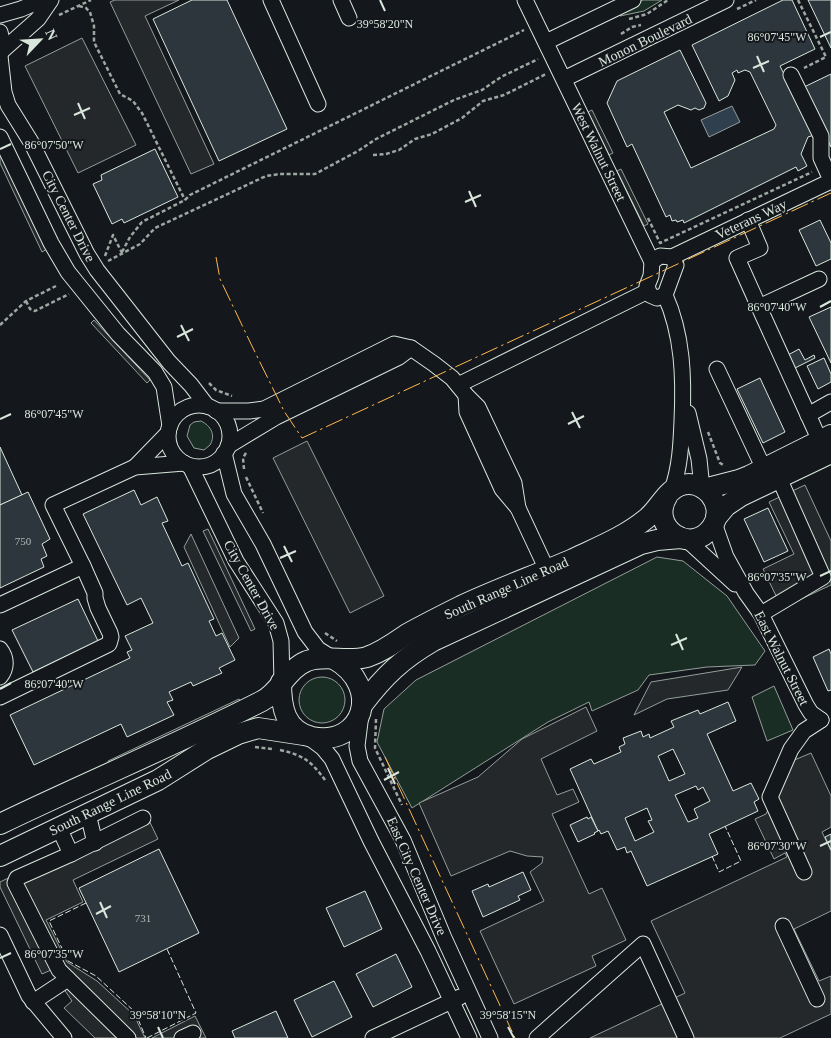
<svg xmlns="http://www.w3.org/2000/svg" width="831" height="1038" font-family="'Times New Roman',serif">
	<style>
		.green { fill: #1a2d24; stroke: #939e99 }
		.parking { fill: #24282b; stroke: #939e99 }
		.water { fill: #2f3f4d; stroke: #939e99 }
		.building { fill: #2c363c; stroke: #d8e6dc; fill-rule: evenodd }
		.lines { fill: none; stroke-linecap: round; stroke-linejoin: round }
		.minor-casing { stroke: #d8e6dc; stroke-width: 17 }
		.major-casing { stroke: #d8e6dc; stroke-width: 22 }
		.path { stroke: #9da8a2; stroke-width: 2.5; stroke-dasharray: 4 2.5; stroke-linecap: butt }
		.minor { stroke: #14181c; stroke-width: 15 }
		.major { stroke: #14181c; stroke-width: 20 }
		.fence { stroke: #d8e6dc; stroke-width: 1; stroke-dasharray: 6 2.5; stroke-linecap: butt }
		.power { stroke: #ffb74d; stroke-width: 1; stroke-dasharray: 18 4 2.5 4; stroke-linecap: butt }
		.ticks { fill: none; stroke: #d8e6dc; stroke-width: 2 }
		.labels { text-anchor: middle; stroke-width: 4; stroke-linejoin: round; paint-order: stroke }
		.number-label { font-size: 11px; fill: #adbab4 }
		.street-label { font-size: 14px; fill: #d8e6dc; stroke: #14181c }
		.ticks-label { font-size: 12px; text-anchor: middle; fill: #d8e6dc; stroke: #14181c; stroke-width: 4; stroke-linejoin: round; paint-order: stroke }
	</style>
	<rect width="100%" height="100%" fill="#14181c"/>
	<!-- green -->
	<g class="green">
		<polygon points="643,0 662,0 644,11 620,16 619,12"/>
		<path d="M201,421c10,5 15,14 9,24l-6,5 -10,-2 -7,-12 3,-11 4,-3z"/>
		<polygon points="657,557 683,561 727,596 765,651 755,665 707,667 649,675 638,690 592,711 589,702 548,722 412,808 377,742 384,709 416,680"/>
		<circle cx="322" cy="700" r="23"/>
		<polygon points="774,686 793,730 767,741 752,697"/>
	</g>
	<!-- parking -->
	<g class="parking">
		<polygon points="115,0 179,0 145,16 214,164 191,174 110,2"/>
		<polygon points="82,38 136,145 78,173 25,66"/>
		<polygon points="592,110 613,153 609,155 588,112"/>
		<polygon points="0,152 47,249 42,252 0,163"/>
		<polygon points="621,169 648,224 644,226 617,171"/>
		<polygon points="94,320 150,380 147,383 91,323"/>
		<polygon points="307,441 384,596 350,613 273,458"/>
		<polygon points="805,485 831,541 831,585 782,608 763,569 794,554 769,502"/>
		<polygon points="208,529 255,629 251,631 203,531"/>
		<polygon points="191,534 239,638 230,647 184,547"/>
		<polygon points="742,667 728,690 667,699 634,715 651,682"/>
		<polygon points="239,699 242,703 110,766 108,761"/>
		<polygon points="586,707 597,731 541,759 557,795 573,789 579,802 552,814 589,894 602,888 626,940 592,956 596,966 514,1004 480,931 544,901 530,872 542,863 543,857 527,856 510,851 451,876 419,803 478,777 522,739"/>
		<polygon points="811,753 831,796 831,827 822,832 831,851 831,911 794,929 819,981 831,976 831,1014 780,1038 590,1038 685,993 651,921 787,857 785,853 774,859 755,819 766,814 792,761"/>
		<polygon points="145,812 158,839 73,880 83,902 46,920 67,962 97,981 134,1015 145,1038 95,1038 64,1008 72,1001 51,970 42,974 0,887 0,882"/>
		<polygon points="195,1016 206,1038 152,1038"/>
	</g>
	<!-- water -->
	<polygon class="water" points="732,106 740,122 709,137 701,120"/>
	<!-- building -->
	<g class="building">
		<polygon points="192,0 227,0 287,129 219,161 153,19"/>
		<polygon points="783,0 792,0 815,49 780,66 814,135 808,137 801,154 807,166 798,171 796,167 684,223 683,220 677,222 676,220 672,221 670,215 666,217 632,144 627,147 607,103 617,81 680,50 706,103 704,108 699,110 695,108 691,110 678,105 664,112 691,168 774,129 776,125 750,72 745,70 738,73 737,70 732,73 735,80 728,96 719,101 692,45"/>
		<polygon points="808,0 831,0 831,48"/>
		<polygon points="831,74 831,147 802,88"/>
		<polygon points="155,149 178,197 124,223 122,219 112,224 93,184 102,180 101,175"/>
		<polygon points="820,220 831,243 831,259 816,266 799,230"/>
		<polygon points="831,307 831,363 809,317"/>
		<polygon points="799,349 805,360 814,355 815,358 795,368 788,355"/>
		<polygon points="824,358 831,374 831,382 818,389 807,366"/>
		<polygon points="760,378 785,432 763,443 737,389"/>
		<polygon points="0,447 22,495 0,505"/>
		<polygon points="134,490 141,505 157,497 168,521 162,523 182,566 188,563 214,619 209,621 216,636 222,633 235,660 219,668 222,673 193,686 191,682 169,692 173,700 167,702 174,715 127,737 121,724 34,765 10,715 130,658 127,652 132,650 125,636 153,623 141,598 127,605 83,514"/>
		<polygon points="28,492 50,539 42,544 47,556 41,559 44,567 0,588 0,505"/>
		<polygon points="768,508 788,551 764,562 744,519"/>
		<polygon points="78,599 98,641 33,672 12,630"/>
		<polygon points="829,649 831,654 831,690 828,691 813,657"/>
		<path d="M728,702l8,19 -29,13 26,57 18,-8 8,16 -5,3 4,9 -49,23 9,20 -71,32 -16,-35 -4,2 -2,-6 -8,3 -9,-19 -7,3 -2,-4 -1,1 -28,-62 21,-10 3,5 27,-12 -2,-5 6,-3 -2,-6 18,-7 2,6 6,-3 1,4 24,-11 -3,-6 27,-11 2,4zM673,749l12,25 -16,7 -11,-25zM696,786l2,4 5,-3 7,14 -16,8 4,9 -10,4 -13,-27zM647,808l5,12 -4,1 6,11 -19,9 -10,-23z"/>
		<polygon points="587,817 588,819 591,817 598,831 594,833 595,834 578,842 570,825"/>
		<polygon points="831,834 831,850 825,837"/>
		<polygon points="159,849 199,933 119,972 79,888"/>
		<polygon points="523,872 531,890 518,896 520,900 483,917 472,891 488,884 489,887"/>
		<polygon points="365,891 382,929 344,947 326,908"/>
		<polygon points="396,954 412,987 373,1007 356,974"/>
		<polygon points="334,981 352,1017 312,1037 294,1000"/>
		<polygon points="276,1011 288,1038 235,1038 232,1031"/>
	</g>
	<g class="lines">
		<!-- minor casing -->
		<g class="minor-casing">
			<g id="minor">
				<polyline points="271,0 318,104"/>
				<polyline points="341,0 349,18"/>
				<polyline points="525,0 652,262"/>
				<polyline points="0,15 21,9 42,0"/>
				<polyline points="0,32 2,40 0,55"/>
				<polyline points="546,42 633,0"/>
				<polyline points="2,51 38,19 51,0"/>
				<polyline points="0,56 4,92 8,105 31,142 87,254 97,270 169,362 191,385 207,406"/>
				<polyline points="791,75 821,136 821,158 831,180"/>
				<polyline points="564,79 726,0"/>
				<polyline points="0,137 51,243 68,272 118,334 155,372 164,387 170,426"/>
				<polyline points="748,220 760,248 737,258 759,307"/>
				<polygon points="660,256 672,257 676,265 665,295 657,298 650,295 647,286 651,276 652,262"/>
				<polyline points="672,257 831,181"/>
				<polyline points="819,279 759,307 820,441"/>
				<path d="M665,295c18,40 19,83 17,126 -1,24 -2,46 -10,69"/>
				<polyline points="717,369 764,469"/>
				<polyline points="458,385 648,291"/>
				<polyline points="466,395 467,412 502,489 518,508 547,570"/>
				<circle cx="199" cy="436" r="31"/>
				<polyline points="216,411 249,411 264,409 394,344 411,348 434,364 452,378 466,395 478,407 514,483 518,508"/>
				<polyline points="688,413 699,459 702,488"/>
				<polyline points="808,415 831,402"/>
				<polyline points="228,446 276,417 399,357 411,348"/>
				<polyline points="224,453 234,494 263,544 305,632 318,649 334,659"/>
				<polyline points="190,466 236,561 276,623 281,641 282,682"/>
				<polyline points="135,467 168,433"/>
				<polyline points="714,523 726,557 746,593 761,614 806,705 811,713 821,720"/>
				<polyline points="686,539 735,584"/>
				<polyline points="0,605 83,566 53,505 135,467 184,463"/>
				<polyline points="761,614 823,577 779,478"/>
				<path d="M0,649c7,9 7,19 0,28"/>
				<polyline points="0,697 109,644 111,637 110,633 98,608 95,598 95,593 83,566"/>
				<polyline points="361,714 357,746 360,761 403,840 444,938 490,1038"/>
				<polyline points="307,736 323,748 332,759 371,841 428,951 469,1038"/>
				<polyline points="88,814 95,843"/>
				<polyline points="59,828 71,854 17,878 15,883 59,970 128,1038"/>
				<polyline points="71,854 143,818"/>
				<polyline points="804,872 770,797 791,749 804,731 821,720"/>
				<polyline points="783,926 817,999"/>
				<polyline points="0,935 29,996 64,1038"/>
				<polyline points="33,1002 68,979"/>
				<polyline points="182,1038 193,1033"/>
				<polyline points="373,1038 460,997"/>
				<polyline points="537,1038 643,944 686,1038"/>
			</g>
		</g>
		<!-- major casing -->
		<g class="major-casing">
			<g id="major">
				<polyline points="704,489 739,480 749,476 831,435"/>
				<polyline points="716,518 726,506 741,496 831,453"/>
				<path d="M281,682c0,25 4,49 31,55 51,10 71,-50 22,-78"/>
				<path d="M363,704c21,-28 39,-45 70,-63l208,-97 16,-4 24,-2"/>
				<path d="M0,824c87,-42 176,-79 262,-123 18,-9 25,-32 45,-40 19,-7 40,2 60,-4 15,-5 27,-14 40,-23 18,-10 36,-19 54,-28 36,-17 75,-31 112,-47 25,-12 51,-22 73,-40 12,-9 19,-27 33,-33 24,-10 48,19 33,41 -21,30 -65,0 -44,-32"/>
				<polyline points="0,856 158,780 207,749 238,734 258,728 304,735"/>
			</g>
		</g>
		<!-- path -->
		<g class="path">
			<polyline points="798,0 826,57 804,68"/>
			<polyline points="79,6 86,8 90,12 94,26 94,42 120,94 133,101 142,113 185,200"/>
			<polyline points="737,9 756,0"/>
			<polyline points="59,15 91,0"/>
			<polyline points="629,19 647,14 668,0"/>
			<polyline points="621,34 632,27 641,25"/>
			<polyline points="373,155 386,154 399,150 415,139 432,134 462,118 483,101 504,95 546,74"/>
			<polyline points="648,218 660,243 812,172"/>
			<polyline points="122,252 130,237 142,222 185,200 190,195 524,30"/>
			<polyline points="105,256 113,235 122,253"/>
			<polyline points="108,261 140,244 155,228 266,176 280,174 315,174 358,151 376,139 454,100 482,90 501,77 538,59"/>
			<polyline points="26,301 30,309 35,311 69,294"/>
			<polyline points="0,325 26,301 56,286"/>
			<polyline points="209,383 216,390 232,396"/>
			<polyline points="708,432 720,463 725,466"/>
			<polyline points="244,469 243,458 247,451"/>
			<polyline points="246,477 263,513"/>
			<polyline points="325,633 337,641"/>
			<polyline points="376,719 375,748 402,805"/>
			<polyline points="255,747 272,749"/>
			<path d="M280,750c23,5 31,11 45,30"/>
		</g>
		<!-- minor -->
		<use href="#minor" class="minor"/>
		<!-- major -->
		<use href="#major" class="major"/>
		<!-- fence -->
		<g class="fence">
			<polyline points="712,856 719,872 741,861 725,826"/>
			<polyline points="86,903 49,921 68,961 96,976 135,1012 146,1038"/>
			<polyline points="147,1038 196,1013 167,949"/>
		</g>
		<!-- power -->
		<g class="power">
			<polyline points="216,257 220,279 251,344 284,411 302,438 831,193"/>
			<polyline points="385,757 515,1038"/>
		</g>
	</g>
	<!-- ticks -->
	<path class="ticks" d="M380,0l5,11M820,37l11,-5M757,56l7,16M753,68l16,-7M78,103l7,16M74,115l16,-7M0,149l11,-5M469,191l7,16M465,202l16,-7M820,307l11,-6M181,325l8,16M177,337l16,-8M572,412l8,16M0,419l11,-5M568,424l16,-8M284,546l8,16M280,558l16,-7M820,576l11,-5M676,634l7,16M671,645l16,-7M0,689l11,-6M388,768l7,16M384,780l15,-8M820,846l11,-5M100,902l7,16M96,914l15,-8M0,958l11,-5M158,1027l5,11M508,1027l6,11"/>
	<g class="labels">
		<!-- number labels -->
		<g class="number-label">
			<text x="23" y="545">750</text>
			<text x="143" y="922">731</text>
		</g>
		<!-- street labels -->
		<g class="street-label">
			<text transform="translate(645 40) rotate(-26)" y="5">Monon Boulevard</text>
			<text transform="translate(599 152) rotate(64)" y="5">West Walnut Street</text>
			<text transform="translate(69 216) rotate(63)" y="5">City Center Drive</text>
			<text transform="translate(751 219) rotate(-25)" y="5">Veterans Way</text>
			<text transform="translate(252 585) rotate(61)" y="5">City Center Drive</text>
			<text transform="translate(506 588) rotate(-24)" y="5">South Range Line Road</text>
			<text transform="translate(782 658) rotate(63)" y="5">East Walnut Street</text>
			<text transform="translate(110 802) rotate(-26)" y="5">South Range Line Road</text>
			<text transform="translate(417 876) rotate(66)" y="5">East City Center Drive</text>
		</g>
	</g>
	<g class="ticks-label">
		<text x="385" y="28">39°58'20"N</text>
		<text x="777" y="41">86°07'45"W</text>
		<text x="54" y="149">86°07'50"W</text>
		<text x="777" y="311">86°07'40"W</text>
		<text x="54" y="418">86°07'45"W</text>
		<text x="777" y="581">86°07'35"W</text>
		<text x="54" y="688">86°07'40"W</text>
		<text x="777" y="850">86°07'30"W</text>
		<text x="54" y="958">86°07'35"W</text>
		<text x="158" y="1019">39°58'10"N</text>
		<text x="508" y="1019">39°58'15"N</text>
	</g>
	<!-- north arrow -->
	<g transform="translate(40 40) rotate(65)" stroke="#14181c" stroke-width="4" paint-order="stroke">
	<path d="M0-4L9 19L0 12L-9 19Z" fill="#d8e6dc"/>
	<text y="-8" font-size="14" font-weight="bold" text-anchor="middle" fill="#d8e6dc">N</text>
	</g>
</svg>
